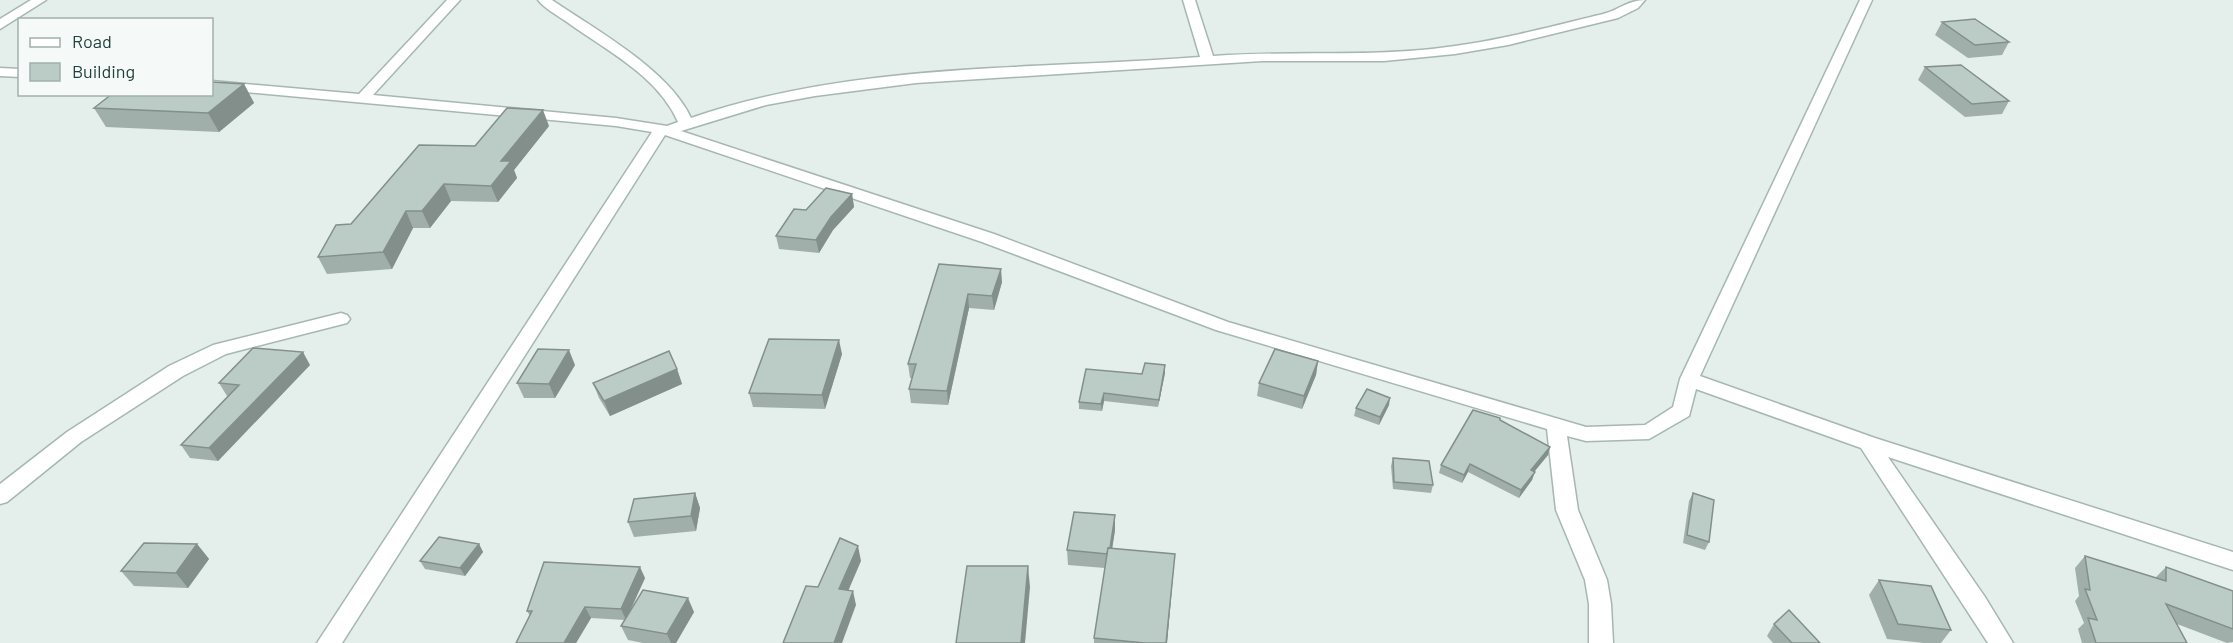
<svg xmlns="http://www.w3.org/2000/svg" width="2233" height="643" font-family="Barlow,sans-serif">
	<style>
		.lines { fill: none; stroke-linecap: round; stroke-linejoin: round }
		.minor-casing { stroke: #a6b7b3; stroke-width: 3 }
		.minor { fill: #fff; fill-rule: evenodd }
		.wall { fill: #a1afab }
		.shaded-wall { fill: #838f8b }
		.building { fill: #bbccc7; stroke: #838f8b; stroke-width: 1.5 }
	</style>
	<rect width="100%" height="100%" fill="#e4eeeb"/>
	<g class="lines">
		<!-- minor casing -->
		<g class="minor-casing">
			<g id="minor">
				<polygon points="31,0 46,0 0,29 0,19"/>
				<path d="M447,0h13l-87,95 243,23 51,8 11,-4c-20,-46 -71,-71 -111,-100 -10,-7 -22,-13 -29,-22h14c44,30 117,70 139,118 162,-56 340,-48 509,-61l-17,-57h12l18,56c81,-6 162,2 242,-10 50,-7 99,-20 148,-32 16,-4 25,-14 42,-14l-7,8 -20,10 -110,27 -53,9 -71,7h-122l-346,22 -101,13 -49,9 -85,26 313,103 234,88 358,105 59,-2 28,-18 7,-28 180,-379h12l-172,376 175,62 358,114v18l-345,-113 97,140 28,46h-25l-127,-195 -165,-59 -7,27 -40,23 -63,2 -19,-5 11,74 29,70 4,24 2,39h-24v-39l-4,-24 -29,-70 -9,-81 -331,-99 -234,-88 -317,-107 -323,508h-25l335,-511 -36,-6 -404,-37v-8l147,13z"/>
				<polygon points="0,68 20,69 20,77 0,76"/>
				<polygon points="341,313 347,315 350,319 347,323 226,354 183,376 81,442 7,502 0,504 0,484 67,432 169,366 213,345"/>
			</g>
		</g>
		<!-- minor -->
		<use href="#minor" class="minor"/>
	</g>
	<!-- wall -->
	<g class="wall">
		<polygon points="1942,22 2009,42 2002,55 1968,58 1935,35"/>
		<polygon points="1925,67 2009,101 2002,114 1965,117 1918,80"/>
		<polygon points="244,84 254,103 219,132 106,127 94,108"/>
		<polygon points="549,126 514,170 517,178 498,202 451,201 430,228 413,228 392,269 327,274 318,257 351,224"/>
		<polygon points="852,194 854,207 833,230 819,253 779,249 776,236 806,210"/>
		<polygon points="939,264 1002,282 994,310 969,308 948,405 911,403 909,389 912,378 910,378 908,364"/>
		<polygon points="842,354 825,409 753,407 749,393"/>
		<polygon points="1318,361 1316,375 1302,409 1257,396 1259,383"/>
		<polygon points="310,365 218,461 190,458 181,445 228,396 227,396 219,383"/>
		<polygon points="575,365 555,398 524,398 517,383"/>
		<polygon points="1165,365 1165,373 1158,407 1104,401 1102,411 1079,409 1079,402"/>
		<polygon points="677,369 682,384 610,416 599,398 593,383"/>
		<polygon points="1389,405 1379,425 1354,416 1356,408"/>
		<polygon points="1500,420 1550,447 1548,455 1534,472 1532,480 1519,498 1468,472 1462,483 1439,473 1441,465"/>
		<polygon points="1393,458 1433,485 1431,493 1393,489 1391,466"/>
		<polygon points="695,493 700,508 696,531 634,537 628,522"/>
		<polygon points="1693,493 1709,542 1705,550 1683,543 1689,501"/>
		<polygon points="1115,530 1112,549 1173,575 1167,643 1094,643 1094,638 1105,568 1068,565 1067,550"/>
		<polygon points="197,544 209,559 188,588 134,586 121,571"/>
		<polygon points="479,544 483,552 465,576 425,569 420,561"/>
		<polygon points="2085,556 2155,578 2166,567 2233,629 2233,642 2227,643 2177,624 2187,643 2082,643 2078,629 2084,623 2075,601 2079,596 2075,568"/>
		<polygon points="645,578 630,610 694,612 676,643 643,643 628,640 621,626 625,620 591,618 576,643 516,643 530,616 527,611"/>
		<polygon points="1879,580 1951,630 1941,643 1924,643 1887,639 1869,595"/>
		<polygon points="1774,624 1820,643 1773,643 1767,636"/>
	</g>
	<!-- shaded-wall -->
	<g class="shaded-wall">
		<polygon points="244,84 254,103 219,132 208,113"/>
		<polygon points="543,110 549,126 514,170 517,178 498,202 491,186 501,161"/>
		<polygon points="444,184 451,201 430,228 422,211"/>
		<polygon points="852,194 854,207 833,230 819,253 816,240 831,217"/>
		<polygon points="406,211 413,228 392,269 383,252"/>
		<polygon points="1001,269 1002,282 994,310 992,296"/>
		<polygon points="968,294 969,308 948,405 947,391"/>
		<polygon points="839,340 842,354 825,409 822,395"/>
		<polygon points="569,350 575,365 555,398 549,384"/>
		<polygon points="303,352 310,365 218,461 209,448"/>
		<polygon points="1318,361 1316,375 1302,409 1304,396"/>
		<polygon points="1165,365 1165,373 1158,407 1159,400"/>
		<polygon points="677,369 682,384 610,416 604,401"/>
		<polygon points="1104,393 1104,401 1102,411 1101,404"/>
		<polygon points="1390,398 1389,405 1379,425 1380,417"/>
		<polygon points="1550,447 1548,455 1529,478 1531,470"/>
		<polygon points="1470,464 1468,472 1462,483 1464,475"/>
		<polygon points="1535,472 1532,480 1519,498 1521,490"/>
		<polygon points="695,493 700,508 696,531 691,516"/>
		<polygon points="1115,515 1115,530 1109,569 1109,554"/>
		<polygon points="197,544 209,559 188,588 176,573"/>
		<polygon points="479,544 483,552 465,576 460,568"/>
		<polygon points="858,546 861,561 843,603 839,589"/>
		<polygon points="1175,554 1167,643 1166,643"/>
		<polygon points="1028,566 1030,587 1025,643 1021,643"/>
		<polygon points="640,567 645,578 626,620 621,609"/>
		<polygon points="853,591 856,605 842,643 834,643"/>
		<polygon points="688,598 694,612 676,643 671,643 667,634"/>
		<polygon points="585,607 591,618 576,643 564,643"/>
	</g>
	<!-- building -->
	<g class="building">
		<polygon points="1975,19 2009,42 1975,45 1942,22"/>
		<polygon points="1961,65 2009,101 1972,104 1925,67"/>
		<polygon points="212,82 244,84 208,113 94,108 112,94 212,94"/>
		<polygon points="507,108 543,110 501,161 511,161 491,186 444,184 422,211 406,211 383,252 318,257 336,225 351,224 419,145 475,146"/>
		<polygon points="826,188 852,194 831,217 816,240 776,236 794,209 806,210"/>
		<polygon points="939,264 1001,269 992,296 968,294 947,391 909,389 916,364 908,364"/>
		<polygon points="769,339 839,340 822,395 749,393"/>
		<polygon points="253,348 303,352 209,448 181,445 239,385 219,383"/>
		<polygon points="538,349 569,350 549,384 517,383"/>
		<polygon points="1275,349 1318,361 1304,396 1259,383"/>
		<polygon points="669,351 677,369 604,401 593,383"/>
		<polygon points="1145,363 1165,365 1159,400 1104,393 1101,404 1079,402 1086,369 1142,374"/>
		<polygon points="1367,389 1390,398 1380,417 1356,408"/>
		<polygon points="1473,410 1500,418 1500,420 1550,447 1531,470 1535,472 1521,490 1470,464 1464,475 1441,465"/>
		<polygon points="1393,458 1429,461 1433,485 1394,482"/>
		<polygon points="695,493 691,516 628,522 634,499"/>
		<polygon points="1693,493 1714,500 1709,542 1687,535"/>
		<polygon points="1074,512 1115,515 1110,548 1108,548 1107,554 1067,550"/>
		<polygon points="439,537 479,544 460,568 420,561"/>
		<polygon points="840,538 858,546 839,589 853,591 834,643 783,643 806,586 818,587"/>
		<polygon points="144,543 197,544 176,573 121,571"/>
		<polygon points="1108,548 1175,554 1166,643 1145,643 1094,638"/>
		<polygon points="2085,556 2166,581 2166,567 2233,591 2233,629 2166,604 2187,643 2096,643 2088,618 2097,620 2085,589 2090,590"/>
		<polygon points="544,562 640,567 621,609 585,607 564,643 516,643 532,611 527,611"/>
		<polygon points="967,566 1028,566 1021,643 956,643"/>
		<polygon points="1879,580 1931,586 1951,630 1898,624"/>
		<polygon points="643,590 688,598 667,634 621,626"/>
		<polygon points="1789,610 1820,643 1792,643 1774,624"/>
	</g>
	<!-- legend -->
	<rect x="18" y="18" width="195" height="78" fill="#f5faf8" stroke="#a1b0ad" stroke-width="1.5"/>
	<rect x="30" y="38" width="30" height="9" fill="#ffffff" stroke="#a1b0ad" stroke-width="1.5"/>
	<text x="72" y="48" font-size="18" fill="#22413d">Road</text>
	<rect x="30" y="63" width="30" height="18" fill="#bbccc7" stroke="#a1b0ad" stroke-width="1.5"/>
	<text x="72" y="78" font-size="18" fill="#22413d">Building</text>
</svg>
